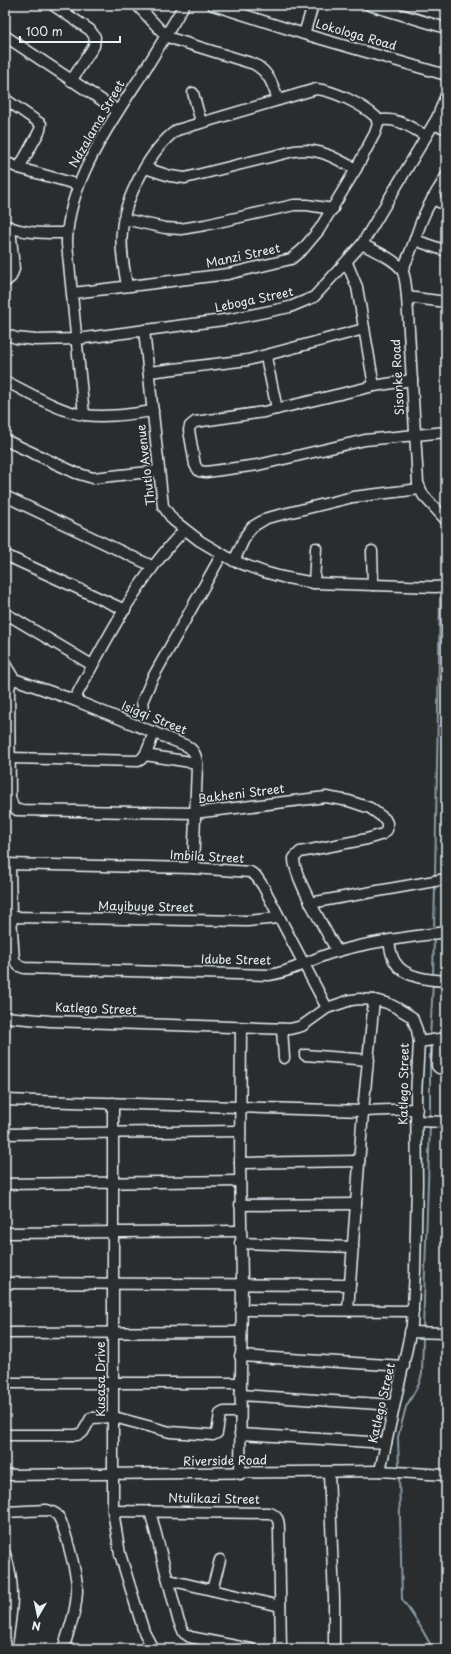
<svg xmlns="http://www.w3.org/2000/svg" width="451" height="1654" font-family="'Playpen Sans',sans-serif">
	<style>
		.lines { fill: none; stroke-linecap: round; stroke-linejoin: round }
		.stream { stroke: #8a9ba6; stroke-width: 2 }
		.minor-casing { stroke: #e8f1f8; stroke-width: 13 }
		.minor { stroke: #2a2d2e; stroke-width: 10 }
		.labels { text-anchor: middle; stroke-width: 3; stroke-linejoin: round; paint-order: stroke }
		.street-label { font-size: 12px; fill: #e8f1f8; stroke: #2a2d2e }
	</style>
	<rect width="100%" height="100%" fill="#2a2d2e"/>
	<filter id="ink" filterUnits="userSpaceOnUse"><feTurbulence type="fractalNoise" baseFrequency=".025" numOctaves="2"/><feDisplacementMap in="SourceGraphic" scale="8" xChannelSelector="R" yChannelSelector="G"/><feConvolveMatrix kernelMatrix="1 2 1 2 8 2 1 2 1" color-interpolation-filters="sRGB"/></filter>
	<g filter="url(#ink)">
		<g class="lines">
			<!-- stream -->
			<g class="stream">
				<polyline points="435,878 440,598"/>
				<polyline points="434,930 435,884"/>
				<polyline points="433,976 434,936"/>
				<polyline points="430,1038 433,982"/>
				<polyline points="430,1118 430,1044"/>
				<polyline points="423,1330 430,1124"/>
				<polyline points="399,1469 398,1437 406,1407 419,1384 422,1374 423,1336"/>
				<polyline points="399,1475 402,1599 420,1626 433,1649"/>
			</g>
			<!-- minor casing -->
			<g class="minor-casing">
				<g id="minor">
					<polyline points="53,5 90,30 95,37 94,46 71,81"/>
					<path d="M137,5l29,31 7,3 81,25c15,8 19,21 24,36"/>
					<polyline points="213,5 304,34 446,75"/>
					<polyline points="369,5 446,28"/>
					<polyline points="304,34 313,5"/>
					<polyline points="5,36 118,111"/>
					<polyline points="193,93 201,122"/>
					<polyline points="5,99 41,124 40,130 19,168"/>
					<path d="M377,121c19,-5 33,6 49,15"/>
					<polyline points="433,125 446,128"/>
					<polyline points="5,162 19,168 79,185"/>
					<path d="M145,168l25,8 15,2 109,-27c26,-4 40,7 62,18"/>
					<polyline points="432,199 446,205"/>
					<polyline points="124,219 165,228 181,229 205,225 294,205 307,205 333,209"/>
					<path d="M5,225c18,9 42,8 62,8"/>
					<polyline points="415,240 446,251"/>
					<path d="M362,244c12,7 32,14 40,26 4,7 4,19 5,27l11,186 5,12 23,25"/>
					<polyline points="347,263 357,287 374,386"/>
					<path d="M402,270c9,-16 13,-33 20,-50 6,-16 16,-29 24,-44"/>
					<polyline points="5,282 11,277 14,269 10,227"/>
					<path d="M73,293l155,-19 63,-15 12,-10 16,-19 37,-61 19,-36 3,-9 -2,-7c-15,-13 -41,-26 -60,-28l-139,41c-26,18 -53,69 -55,101 -2,18 2,37 5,55"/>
					<polyline points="407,297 446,302"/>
					<polyline points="144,330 163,506 173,520 200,541 234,561 264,572 282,577 314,583 435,587 446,586"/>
					<polyline points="5,334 16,338 36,340 77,339 231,319 290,307 314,297 362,244 437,118 446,95"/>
					<polyline points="266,357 277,409"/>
					<polyline points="149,372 248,360 364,329"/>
					<polyline points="412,380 374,386 264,412 195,422 190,426 189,430 195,465 199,471 206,472 258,465 365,440 446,432"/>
					<path d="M5,381c23,11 54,31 80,34 22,3 45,-1 68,-4"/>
					<path d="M84,415l-17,-171c-1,-58 43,-121 74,-168 15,-24 29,-47 43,-71"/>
					<polyline points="5,440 76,473 93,478 158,471"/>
					<polyline points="5,496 152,566"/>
					<polyline points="372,551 373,585"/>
					<polyline points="5,555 125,610"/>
					<polyline points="234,561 246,535 252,527 267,518 353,497 420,489"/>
					<polyline points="314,583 316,548"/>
					<polyline points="5,613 92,665"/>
					<polyline points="5,664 14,679"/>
					<path d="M14,679l-3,3 -2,7 1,108 3,10 4,3 177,3 132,-16 23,4 21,7 15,11 2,4v7l-4,4 -16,5 -67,13 -6,6c-1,18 33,75 43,93"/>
					<path d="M14,679l60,21 113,46c8,5 10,11 10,20l-4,102"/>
					<path d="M74,700c32,-60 63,-121 110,-170"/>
					<polyline points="143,708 142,702 152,679 222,554"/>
					<polyline points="145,755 197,763"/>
					<path d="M10,758l128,3c9,-3 13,-21 16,-29"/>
					<polyline points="5,864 193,868 250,872 256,876 263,886 327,1008"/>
					<path d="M10,864l1,53 3,43 5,6 5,2 245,7c24,-3 43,-17 66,-23 34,-10 75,-15 111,-20"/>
					<polyline points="310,903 446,879"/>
					<polyline points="11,917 247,921 279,918"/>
					<path d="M389,941c1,7 2,15 6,21 9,16 35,18 51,19"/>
					<polyline points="5,1017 50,1021 290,1029 302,1026 327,1008 351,1000 360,999 374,1000 387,1003 397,1008 412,1017 417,1030 419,1042 416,1096 417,1183 415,1271 412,1325 380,1471"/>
					<polyline points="282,1029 284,1058"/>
					<polyline points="438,1040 437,1066 439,1068 446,1069"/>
					<polyline points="419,1042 446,1038"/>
					<polyline points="305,1055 369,1060"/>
					<polyline points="5,1100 363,1111 417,1109"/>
					<polyline points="113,1103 113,1511 120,1554 144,1632 153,1649"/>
					<polyline points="416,1121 446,1122"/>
					<polyline points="5,1134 240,1131"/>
					<polyline points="240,1163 359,1161"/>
					<polyline points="5,1184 240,1181"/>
					<polyline points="240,1205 356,1204"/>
					<polyline points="5,1233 240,1231"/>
					<polyline points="240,1243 353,1247"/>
					<polyline points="5,1283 350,1285"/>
					<polyline points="241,1310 413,1311"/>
					<polyline points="348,1310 363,1111 374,1000"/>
					<polyline points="410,1332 446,1333"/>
					<polyline points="5,1333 240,1332"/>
					<polyline points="240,1356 404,1366"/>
					<polyline points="5,1383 240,1383"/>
					<polyline points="240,1395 394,1405"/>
					<polyline points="240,1434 386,1443"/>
					<polyline points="5,1435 77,1435 83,1432 91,1418 114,1417 170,1432 213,1435 217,1433 220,1414 224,1412 240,1412"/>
					<polyline points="329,1472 334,1599 334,1649"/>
					<polyline points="240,1474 242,1283 240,1163 241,1028"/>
					<polyline points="5,1475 380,1471 446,1475"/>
					<path d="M113,1511l157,2c8,3 9,8 9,16l2,120"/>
					<polyline points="150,1511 178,1619 184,1633 190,1637 251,1649"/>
					<path d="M5,1512l42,-2c4,1 8,2 11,6 6,8 20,62 19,73 0,21 -8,41 -14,60"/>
					<path d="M5,1554c12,33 6,62 1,95"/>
					<polyline points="169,1580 280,1606"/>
					<polyline points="212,1590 220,1560"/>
				</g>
			</g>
			<!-- minor -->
			<use href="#minor" class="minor"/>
		</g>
	</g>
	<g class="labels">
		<!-- street labels -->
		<g class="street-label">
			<text transform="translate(356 35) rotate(16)" y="4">Lokologa Road</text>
			<text transform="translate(97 124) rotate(-60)" y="4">Ndzalama Street</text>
			<text transform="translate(243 256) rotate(-12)" y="4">Manzi Street</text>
			<text transform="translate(254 300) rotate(-12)" y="4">Leboga Street</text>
			<text transform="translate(398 377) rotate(-93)" y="4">Sisonke Road</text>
			<text transform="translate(146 465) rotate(-97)" y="4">Thutlo Avenue</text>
			<text transform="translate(154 718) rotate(22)" y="4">Isigqi Street</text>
			<text transform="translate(241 794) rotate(-7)" y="4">Bakheni Street</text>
			<text transform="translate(207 857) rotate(3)" y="4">Imbila Street</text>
			<text transform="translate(146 907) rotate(1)" y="4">Mayibuye Street</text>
			<text transform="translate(236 960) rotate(1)" y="4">Idube Street</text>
			<text transform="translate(96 1009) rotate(2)" y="4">Katlego Street</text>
			<text transform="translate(404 1084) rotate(-89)" y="4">Katlego Street</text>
			<text transform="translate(101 1379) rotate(-90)" y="4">Kusasa Drive</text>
			<text transform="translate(382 1403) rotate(-77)" y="4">Katlego Street</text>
			<text transform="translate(225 1461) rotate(-1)" y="4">Riverside Road</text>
			<text transform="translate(214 1499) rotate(1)" y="4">Ntulikazi Street</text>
		</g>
	</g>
	<!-- margin -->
	<rect width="451" height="1654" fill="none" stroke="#2a2d2e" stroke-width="20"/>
	<rect x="10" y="10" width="431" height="1634" fill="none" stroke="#e8f1f8" stroke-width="1.5" filter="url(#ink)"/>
	<!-- north arrow -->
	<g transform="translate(38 1616) rotate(189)" stroke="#2a2d2e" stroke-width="3" paint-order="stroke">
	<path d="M0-3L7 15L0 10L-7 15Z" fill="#e8f1f8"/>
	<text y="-6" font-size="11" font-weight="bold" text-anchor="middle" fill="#e8f1f8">N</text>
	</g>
	<!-- scale -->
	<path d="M20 36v6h100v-6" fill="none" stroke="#e8f1f8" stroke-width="2"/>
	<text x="26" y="36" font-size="12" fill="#e8f1f8" stroke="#2a2d2e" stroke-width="3" paint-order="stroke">100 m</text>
</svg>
